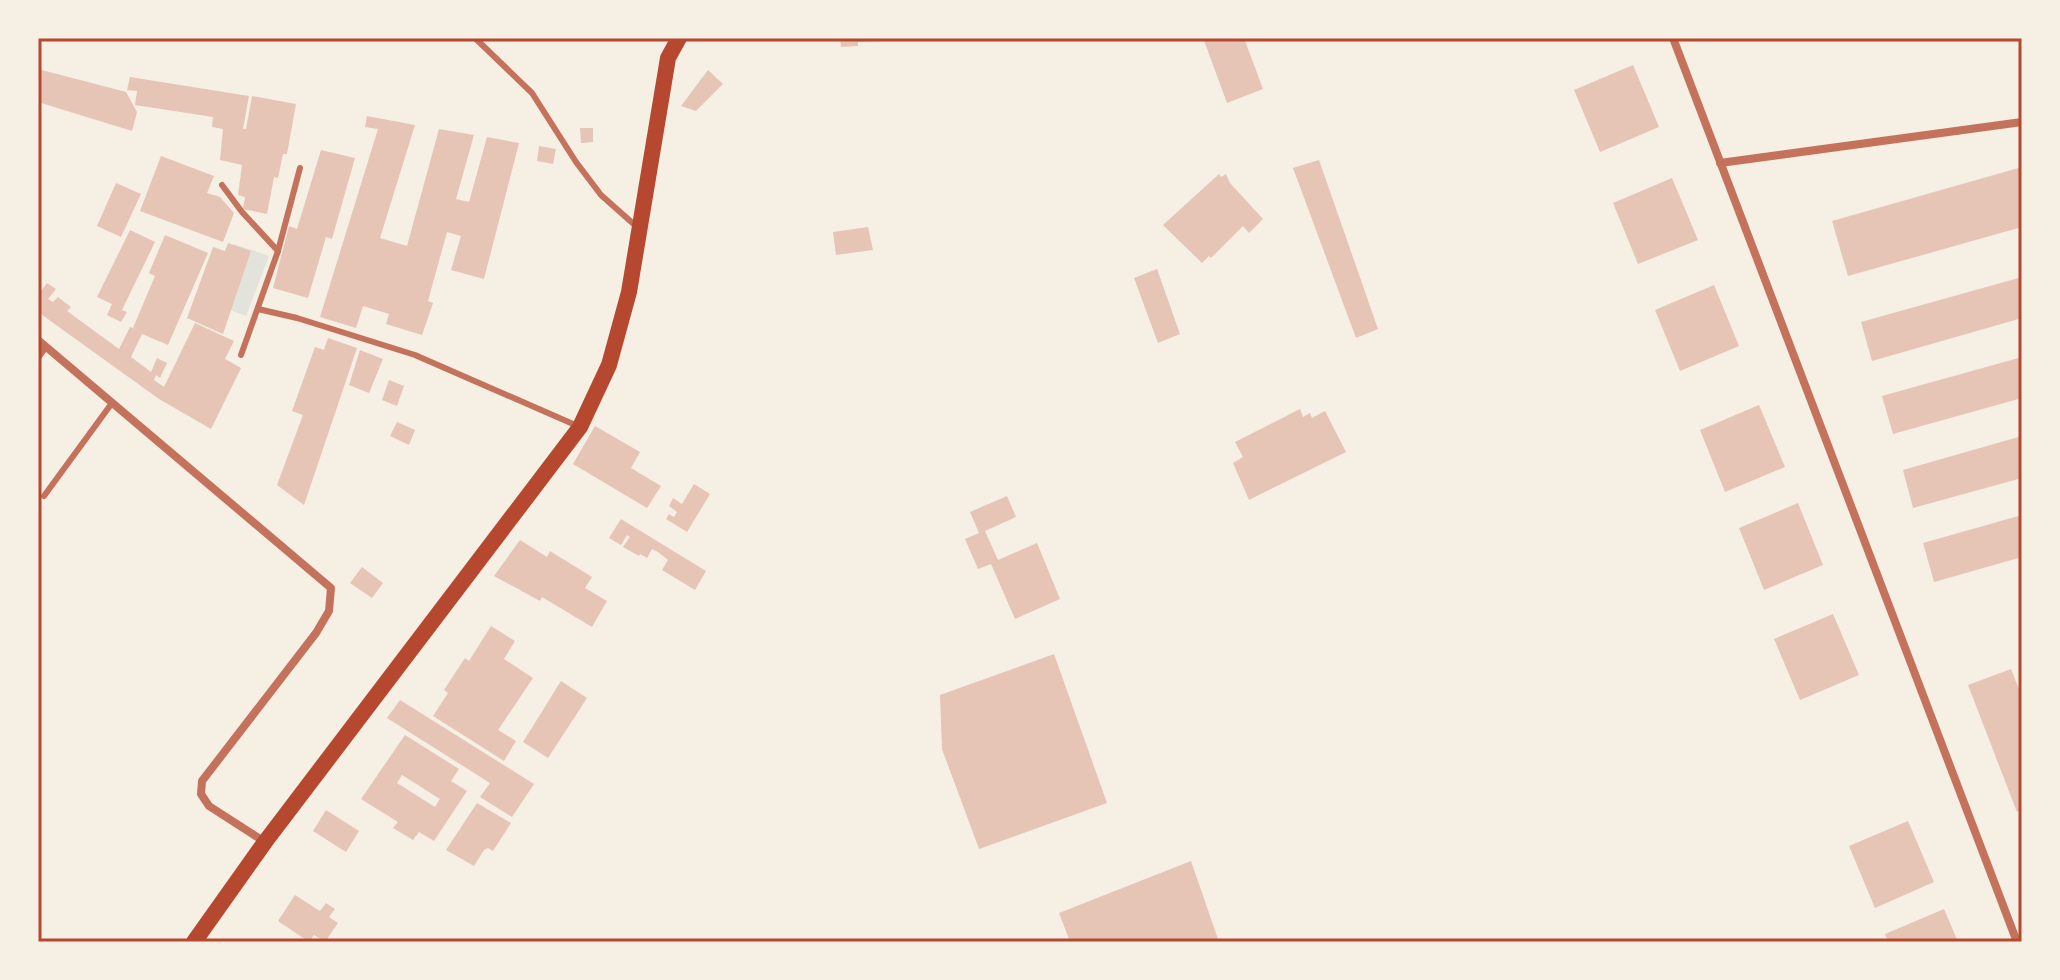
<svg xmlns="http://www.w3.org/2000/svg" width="2060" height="980" font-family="Cabin,sans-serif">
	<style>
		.green { fill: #e2e4dc }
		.building { fill: #e6c5b7; fill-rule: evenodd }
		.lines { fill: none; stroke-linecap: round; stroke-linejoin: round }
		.service { stroke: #c5725c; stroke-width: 6 }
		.minor { stroke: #c5725c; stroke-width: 8 }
		.secondary { stroke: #b5482f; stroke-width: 16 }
		.neatline { fill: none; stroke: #b5482f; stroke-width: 3 }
	</style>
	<rect width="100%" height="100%" fill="#f6efe4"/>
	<!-- green -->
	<polygon class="green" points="234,244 269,256 246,316 212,303"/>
	<!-- building -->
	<g class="building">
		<polygon points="840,38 885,38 886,41 858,42 858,46 841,47"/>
		<polygon points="1203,38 1244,38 1263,89 1227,103"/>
		<polygon points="1633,65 1659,127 1600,152 1574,90"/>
		<polygon points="38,69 126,92 137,112 132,131 38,102"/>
		<polygon points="708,70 723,84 696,111 681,106"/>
		<polygon points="130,77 249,96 243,129 246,129 252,96 296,104 287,154 283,154 278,178 274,177 267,214 243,209 245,197 238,195 242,165 220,160 223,129 212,127 213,117 135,105 137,91 127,90"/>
		<polygon points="367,116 415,125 380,238 407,246 439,129 474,135 456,199 469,202 487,137 519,143 484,279 451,270 461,236 447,232 428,301 433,303 422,335 386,324 389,314 363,306 356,328 320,317 378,129 365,127"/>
		<polygon points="580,128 593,128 593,142 581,143"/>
		<polygon points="539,146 556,149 553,164 537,161"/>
		<polygon points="321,150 355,158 332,239 326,237 308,298 273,288 289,226 297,229"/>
		<polygon points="161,156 214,176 207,193 220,197 234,213 223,242 140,211"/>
		<polygon points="1319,160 1378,329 1356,338 1293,168"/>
		<polygon points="2022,167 2022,227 1848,276 1832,221"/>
		<polygon points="1219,174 1221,177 1226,174 1230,183 1263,219 1249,233 1243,226 1211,258 1209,256 1202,263 1163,225"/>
		<polygon points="1672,178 1698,240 1638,264 1613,203"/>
		<polygon points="116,183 141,194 121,237 97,226"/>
		<polygon points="868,227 873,250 836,255 833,232"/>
		<polygon points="130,230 155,242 122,310 127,312 121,322 107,315 112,304 97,297"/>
		<polygon points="165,235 208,253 168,345 142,334 131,357 151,372 157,358 167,363 160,378 156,375 154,380 164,387 195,323 234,341 225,359 241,368 211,429 159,399 38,312 38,288 41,291 47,283 56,289 48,299 53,302 58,297 71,307 67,311 119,349 130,327 133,328 155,276 149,273"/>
		<polygon points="228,243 251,251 223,334 187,318 213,247 225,251"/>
		<polygon points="1157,269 1180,334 1158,343 1134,278"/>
		<polygon points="2022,277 2022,318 1872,361 1861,322"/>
		<polygon points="1714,285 1739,346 1680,371 1655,310"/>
		<polygon points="328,338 357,348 304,505 277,485 303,415 292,411 315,347 324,350"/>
		<polygon points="360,350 383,359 369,393 349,385"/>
		<polygon points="2022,357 2022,398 1893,434 1882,396"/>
		<polygon points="389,380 404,386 397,406 382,400"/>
		<polygon points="1759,405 1785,467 1725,492 1700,430"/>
		<polygon points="1300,409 1303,417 1310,413 1312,418 1325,411 1346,452 1249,500 1233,463 1243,457 1235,442"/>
		<polygon points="397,422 415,430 409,445 390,436"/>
		<polygon points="595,426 640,452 631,468 661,486 647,508 573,464"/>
		<polygon points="2022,436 2022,478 1913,508 1903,470"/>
		<polygon points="694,484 710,494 687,532 666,519 669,514 674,517 677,512 669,506 673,498 682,504"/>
		<polygon points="1007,496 1016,517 985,531 998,560 1037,543 1060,599 1015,619 991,564 978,569 965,539 979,533 970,512"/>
		<polygon points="1798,503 1823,565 1764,590 1739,528"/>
		<polygon points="2022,515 2022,557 1934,582 1923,543"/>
		<polygon points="621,519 706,571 695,590 662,570 668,560 658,552 652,549 647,558 640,554 639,556 623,547 630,537 627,535 621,545 609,538"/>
		<polygon points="520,540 547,557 550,551 592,577 585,588 607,601 592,627 542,597 540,601 494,576"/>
		<polygon points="362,567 383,583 372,598 350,583"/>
		<polygon points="1833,614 1859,675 1800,700 1774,639"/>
		<polygon points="491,626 515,641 504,659 533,678 498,730 516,741 504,761 433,716 448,693 444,690 465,658 469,661"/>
		<polygon points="1054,654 1107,803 979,849 942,749 940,695"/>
		<polygon points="2011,669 2022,697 2022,810 2017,812 1968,685"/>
		<polygon points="561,681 587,698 548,758 523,742"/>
		<polygon points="400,700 534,784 512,817 480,797 490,783 387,718"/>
		<path d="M405,735l54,34 -8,12 16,10 -33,50 -15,-9 -6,8 -20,-12 5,-6 -37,-23zM402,775l38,24 -5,8 -38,-24z"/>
		<polygon points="477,803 511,823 493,851 488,848 484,850 474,866 446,850"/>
		<polygon points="326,810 359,831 346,852 313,831"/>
		<polygon points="1908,821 1934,882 1875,908 1849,846"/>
		<polygon points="1191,861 1219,942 1062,942 1069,939 1059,913"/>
		<polygon points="295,895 320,911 326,903 335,909 329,917 338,923 325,942 314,935 309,942 278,921"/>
		<polygon points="1944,909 1958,942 1888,942 1885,934"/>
	</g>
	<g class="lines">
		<!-- service -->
		<g class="service">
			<polyline points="475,38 532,93 576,162 601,195 637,227"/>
			<polyline points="222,185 242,212 278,251"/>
			<polyline points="258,309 297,318 415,355 580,427"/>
			<polyline points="241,355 278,251 300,168"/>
			<polyline points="38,358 46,347"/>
			<polyline points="44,496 112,403"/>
		</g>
		<!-- minor -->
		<g class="minor">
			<polyline points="1673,38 2017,942"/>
			<polyline points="1720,163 2022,122"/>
			<polyline points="38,340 331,588 329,611 316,633 202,781 201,794 209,806 265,842"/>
		</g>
		<!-- secondary -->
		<polyline class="secondary" points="194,942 265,842 580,427 609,365 629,292 668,58 679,38"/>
	</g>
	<!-- border -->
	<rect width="2060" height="980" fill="none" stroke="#f6efe4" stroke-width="80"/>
	<rect x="40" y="40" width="1980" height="900" class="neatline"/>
</svg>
